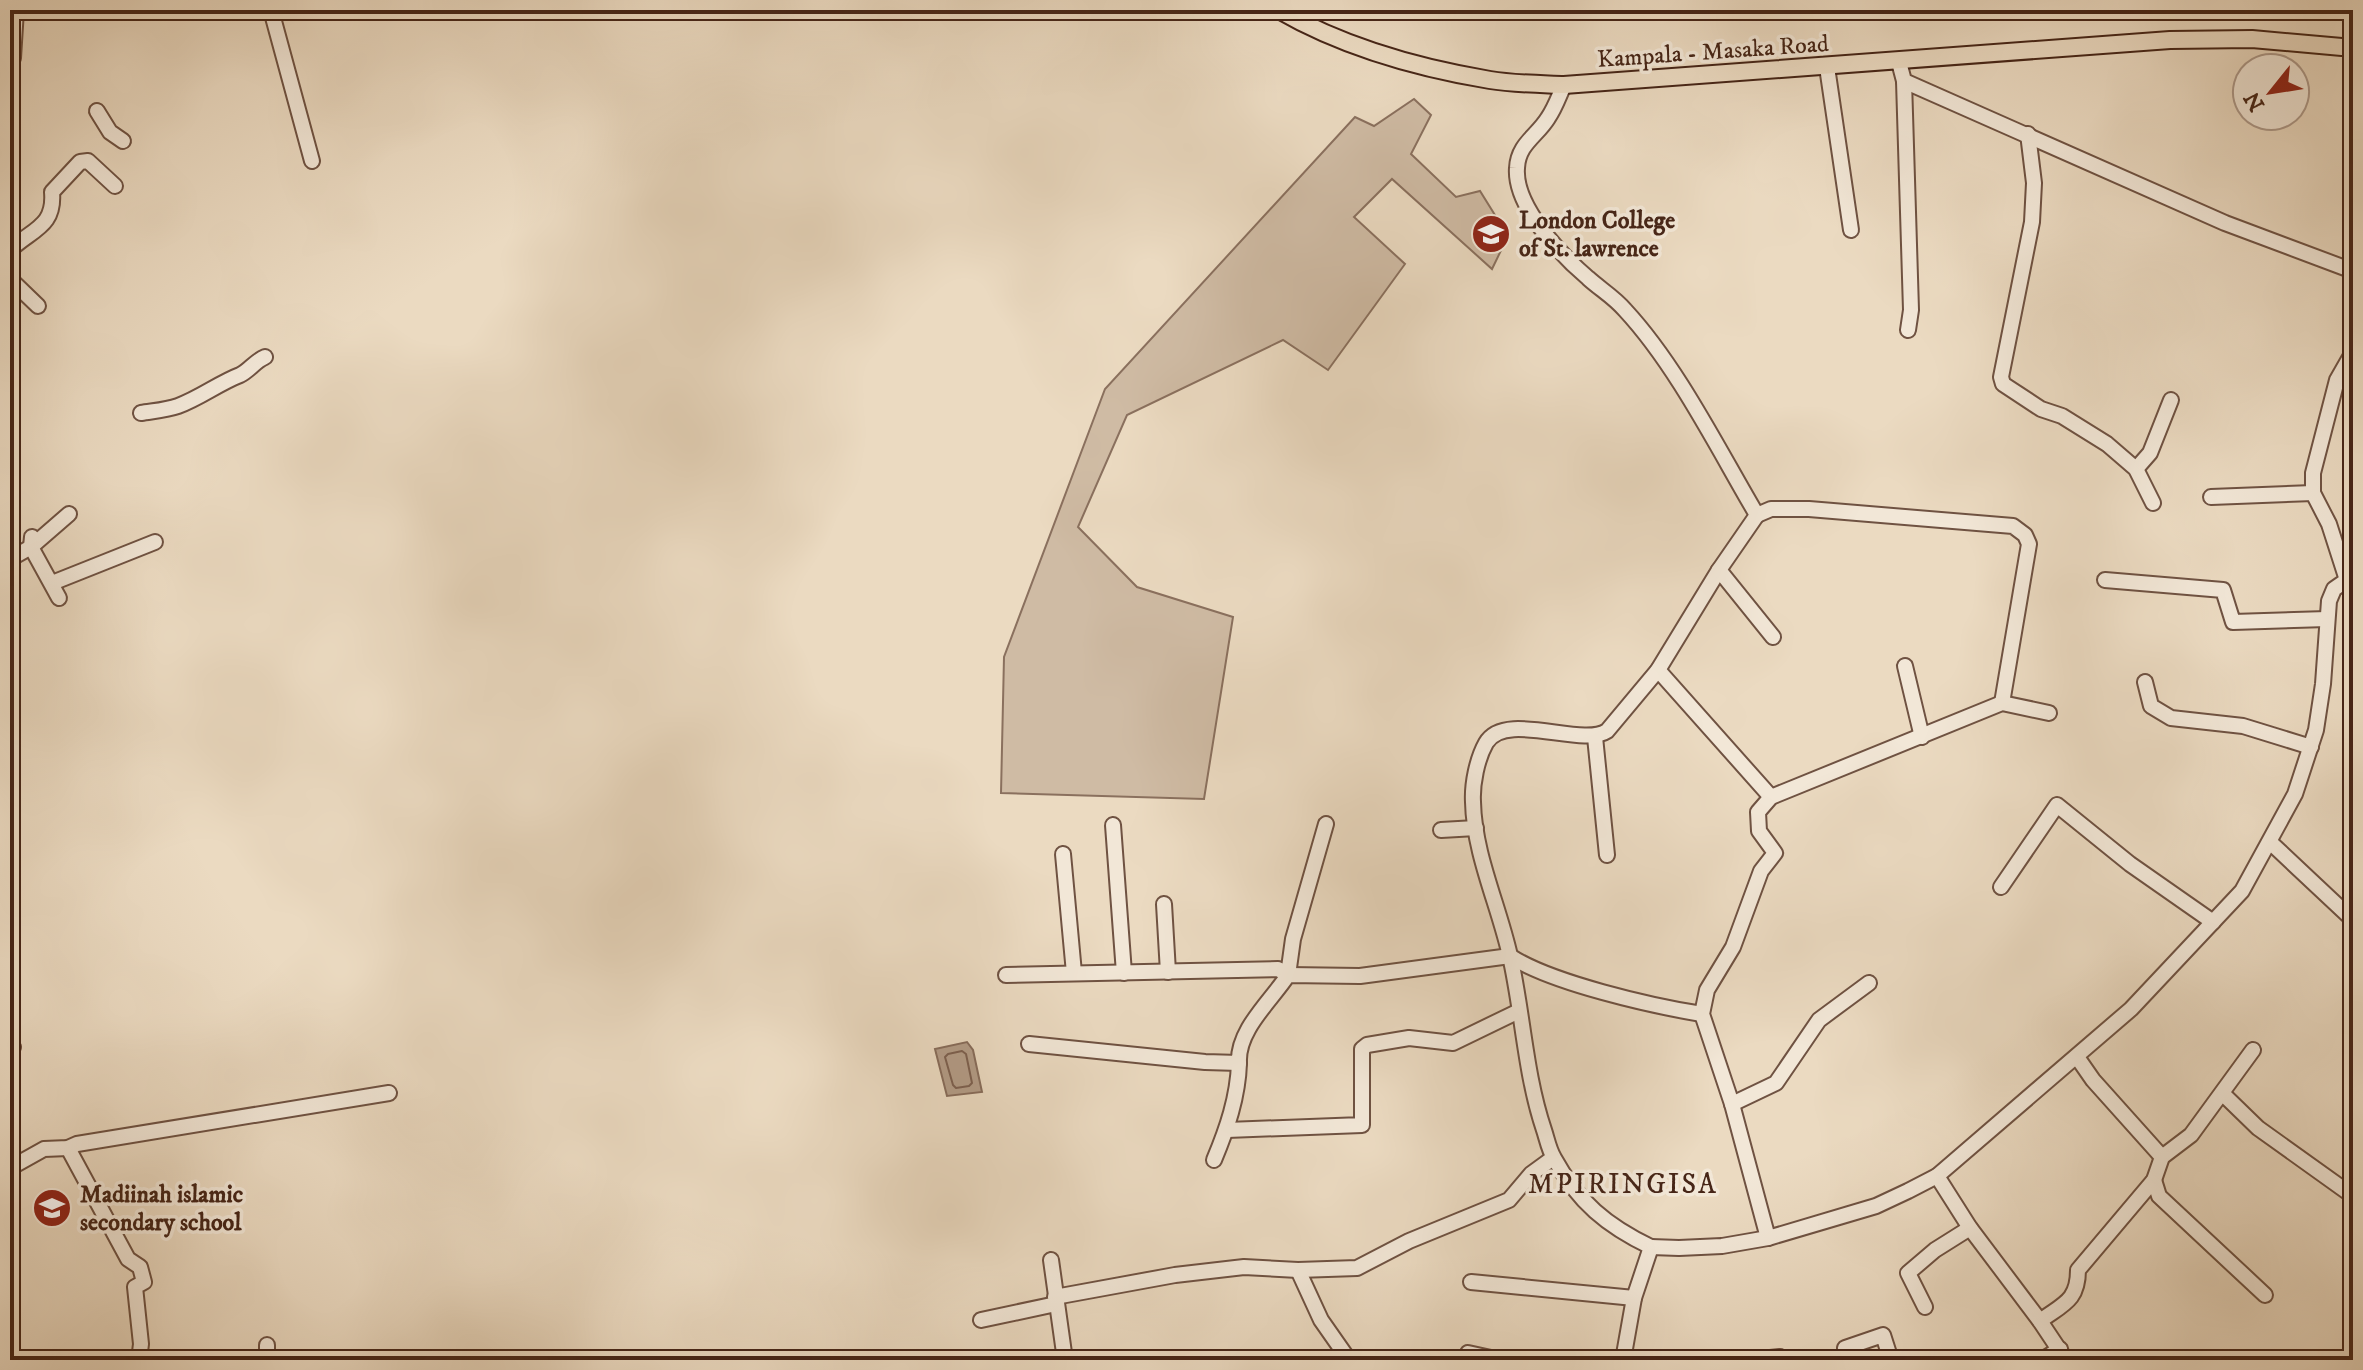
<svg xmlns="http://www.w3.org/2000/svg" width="2363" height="1370" font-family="'IM FELL DW Pica',serif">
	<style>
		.green { fill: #cfbba4; stroke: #8a705e; stroke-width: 2 }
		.water { fill: #b39c87; stroke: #876c5a; stroke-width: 2 }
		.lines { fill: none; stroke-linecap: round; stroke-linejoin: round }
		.shore { stroke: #7c604f; stroke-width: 2 }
		.minor-casing { stroke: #6f5242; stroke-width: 18 }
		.major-casing { stroke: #462517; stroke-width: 20 }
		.minor { stroke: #f2e7d7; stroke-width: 14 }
		.major { stroke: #ebdac1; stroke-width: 16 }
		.labels { text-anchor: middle; stroke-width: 7; stroke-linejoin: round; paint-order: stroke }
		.street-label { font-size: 24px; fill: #462517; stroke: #f2e7d7 }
		.poi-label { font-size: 24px; font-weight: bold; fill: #462517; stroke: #f2e7d7; text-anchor: start }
		.quarter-label { font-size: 28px; letter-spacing: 2px; fill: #462517; stroke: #f2e7d7 }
	</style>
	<rect width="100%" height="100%" fill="#ebdac1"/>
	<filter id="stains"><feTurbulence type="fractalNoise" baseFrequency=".0025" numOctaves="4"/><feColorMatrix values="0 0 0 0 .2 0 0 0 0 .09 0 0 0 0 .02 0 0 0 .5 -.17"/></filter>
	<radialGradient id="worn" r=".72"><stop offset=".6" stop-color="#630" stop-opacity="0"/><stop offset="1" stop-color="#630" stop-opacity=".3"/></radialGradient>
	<!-- green -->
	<polygon class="green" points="1414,99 1431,115 1411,154 1456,197 1480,191 1508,236 1492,269 1392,179 1354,217 1405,264 1328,370 1283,340 1127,415 1078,527 1137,587 1233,617 1204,799 1001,793 1004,657 1105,389 1355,117 1374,126"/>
	<!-- water -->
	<polygon class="water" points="967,1042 973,1050 982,1092 947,1096 935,1049"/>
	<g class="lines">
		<!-- shore -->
		<polygon class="shore" points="962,1051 966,1054 972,1083 969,1086 956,1088 953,1085 945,1057 948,1054"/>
		<!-- minor casing -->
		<g class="minor-casing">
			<g id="minor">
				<polyline points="271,10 312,161"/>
				<polyline points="10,62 13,58 16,10"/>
				<polyline points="1899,62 1904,81 2225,223 2353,271"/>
				<polyline points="1827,67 1851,230"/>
				<polyline points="1904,81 1911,310 1908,330"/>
				<path d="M1564,85c-5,11 -9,23 -16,33 -11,18 -30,26 -31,50 -3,38 44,87 71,110 12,11 26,19 37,32 52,56 93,139 132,205l-38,55 -61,100 -51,61c-25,17 -102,-21 -121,12 -9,16 -14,41 -13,59 1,52 26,104 37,154 13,57 15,118 34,174 3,9 5,20 10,28 24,44 53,68 97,89l-17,51 -11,62"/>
				<polyline points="97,111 110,132 123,141"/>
				<polyline points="2028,134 2034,183 2032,222 2001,377 2003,384 2041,409 2062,416 2107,444 2136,469 2153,503"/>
				<path d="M10,250c22,-21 45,-23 42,-58l28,-30 8,-1 27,25"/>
				<polyline points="10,279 38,306"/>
				<path d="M141,413c12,-2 26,-3 37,-7 22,-8 41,-23 62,-31 9,-4 15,-14 25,-18"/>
				<polyline points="2136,469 2150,453 2171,400"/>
				<polyline points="2211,497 2313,493"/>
				<polyline points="1757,515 1771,509 1809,509 2013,526 2025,535 2029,544 2002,703"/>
				<polyline points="32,537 31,547 59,598"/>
				<polyline points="10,559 31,547 69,514"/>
				<polyline points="1719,570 1773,637"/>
				<polyline points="2105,580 2223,590 2233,622 2327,619"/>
				<polyline points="52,583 155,542"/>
				<polyline points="1905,666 1922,737"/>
				<polyline points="1658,670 1771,797"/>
				<polyline points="2145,682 2151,706 2171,718 2243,726 2311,747"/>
				<polyline points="1595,737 1607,855"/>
				<polyline points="1113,825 1124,973"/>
				<polyline points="1441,830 1476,828"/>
				<polyline points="2271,843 2353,920"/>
				<polyline points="1063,854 1074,973"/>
				<polyline points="2001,887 2057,805 2130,864 2213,922"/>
				<polyline points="1164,904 1168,972"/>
				<polyline points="1006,975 1278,969 1288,975 1293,939 1326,824"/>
				<path d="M1029,1044l176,18 34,1c-2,-33 32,-62 49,-88l72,1 150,-20c41,27 142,50 192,58"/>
				<polyline points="10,1048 13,1047"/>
				<polyline points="2077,1057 2093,1080 2162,1157"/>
				<polyline points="2223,1094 2258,1128 2353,1196"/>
				<polyline points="1732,1104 1776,1083 1819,1020 1869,983"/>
				<polyline points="1227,1130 1362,1125 1362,1049 1367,1045 1409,1038 1453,1043 1519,1011"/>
				<polyline points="68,1148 128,1259 140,1267 144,1282 135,1287 141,1344 139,1360"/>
				<path d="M1214,1160c13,-31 24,-63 25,-97"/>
				<polyline points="10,1168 44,1149 68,1148 77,1144 389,1093"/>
				<polyline points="1937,1176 1970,1228 2040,1321 2066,1360"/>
				<polyline points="2154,1180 2159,1196 2265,1295"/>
				<polyline points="1768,1238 1732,1104 1702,1014 1707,990 1733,947 1761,871 1775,853 1759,831 1758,812 1771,797 2002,703 2049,713"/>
				<polyline points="1651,1247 1679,1248 1722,1246 1768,1238 1876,1206 1908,1191 1937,1176 2131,1009 2242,891 2295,794 2316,730 2323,684 2329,601 2334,589 2347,580 2329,524 2313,493 2313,473 2337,380 2353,352"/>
				<polyline points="1051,1260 1065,1360"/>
				<polyline points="1298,1270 1321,1320 1349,1360"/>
				<polyline points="1471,1282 1634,1298"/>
				<polyline points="1055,1297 1175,1275 1244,1267 1298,1270 1357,1268 1409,1241 1509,1200 1531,1174 1553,1158"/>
				<polyline points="1925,1307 1908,1273 1935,1250 1970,1228"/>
				<polyline points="981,1320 1056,1304"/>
				<path d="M2040,1321c23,-17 38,-20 38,-51l76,-90 8,-23 29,-22 62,-85"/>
				<polyline points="1845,1348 1883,1335 1891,1360"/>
				<polyline points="267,1360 267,1345"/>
				<polyline points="1464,1360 1468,1353 1500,1360"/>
				<polyline points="1750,1360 1780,1357 1781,1360"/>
				<polyline points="2042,1360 2060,1349"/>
			</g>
		</g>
		<!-- major casing -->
		<g class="major-casing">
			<path id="major" d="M1279,10c64,37 139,58 211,70 24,4 50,4 74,5l606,-45 82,-1 101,9"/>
		</g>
		<!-- minor -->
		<use href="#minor" class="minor"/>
		<!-- major -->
		<use href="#major" class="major"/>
	</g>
	<!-- icons -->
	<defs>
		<g id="school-disc" transform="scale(2)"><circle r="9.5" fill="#8f2418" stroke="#f2e7d7"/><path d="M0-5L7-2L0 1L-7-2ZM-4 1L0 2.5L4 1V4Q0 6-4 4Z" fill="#fff"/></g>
	</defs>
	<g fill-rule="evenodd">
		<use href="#school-disc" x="1491" y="234"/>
		<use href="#school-disc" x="52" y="1208"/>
	</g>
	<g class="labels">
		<!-- street labels -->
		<g class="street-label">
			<text transform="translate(1713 51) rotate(-4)" y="8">Kampala - Masaka Road</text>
		</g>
		<!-- poi labels -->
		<g class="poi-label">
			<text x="1519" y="228">London College<tspan x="1519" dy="28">of St. lawrence</tspan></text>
			<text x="80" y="1202">Madiinah islamic<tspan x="80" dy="28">secondary school</tspan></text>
		</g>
		<!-- quarter labels -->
		<g class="quarter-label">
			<text x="1623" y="1193">MPIRINGISA</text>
		</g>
	</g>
	<!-- margin -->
	<rect width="2363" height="1370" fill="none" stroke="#ebdac1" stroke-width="40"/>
	<rect x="12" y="12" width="2339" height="1346" fill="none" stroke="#462517" stroke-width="4"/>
	<rect x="20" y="20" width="2323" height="1330" fill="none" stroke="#462517" stroke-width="2"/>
	<!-- north arrow -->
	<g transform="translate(2271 92) rotate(240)"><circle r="38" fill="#f2e7d7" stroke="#ad998a" stroke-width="2"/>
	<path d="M0-6L14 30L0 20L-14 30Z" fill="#8f2418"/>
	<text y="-12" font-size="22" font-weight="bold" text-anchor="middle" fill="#462517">N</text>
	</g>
	<rect width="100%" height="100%" filter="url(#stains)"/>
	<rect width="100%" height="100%" fill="url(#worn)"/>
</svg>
